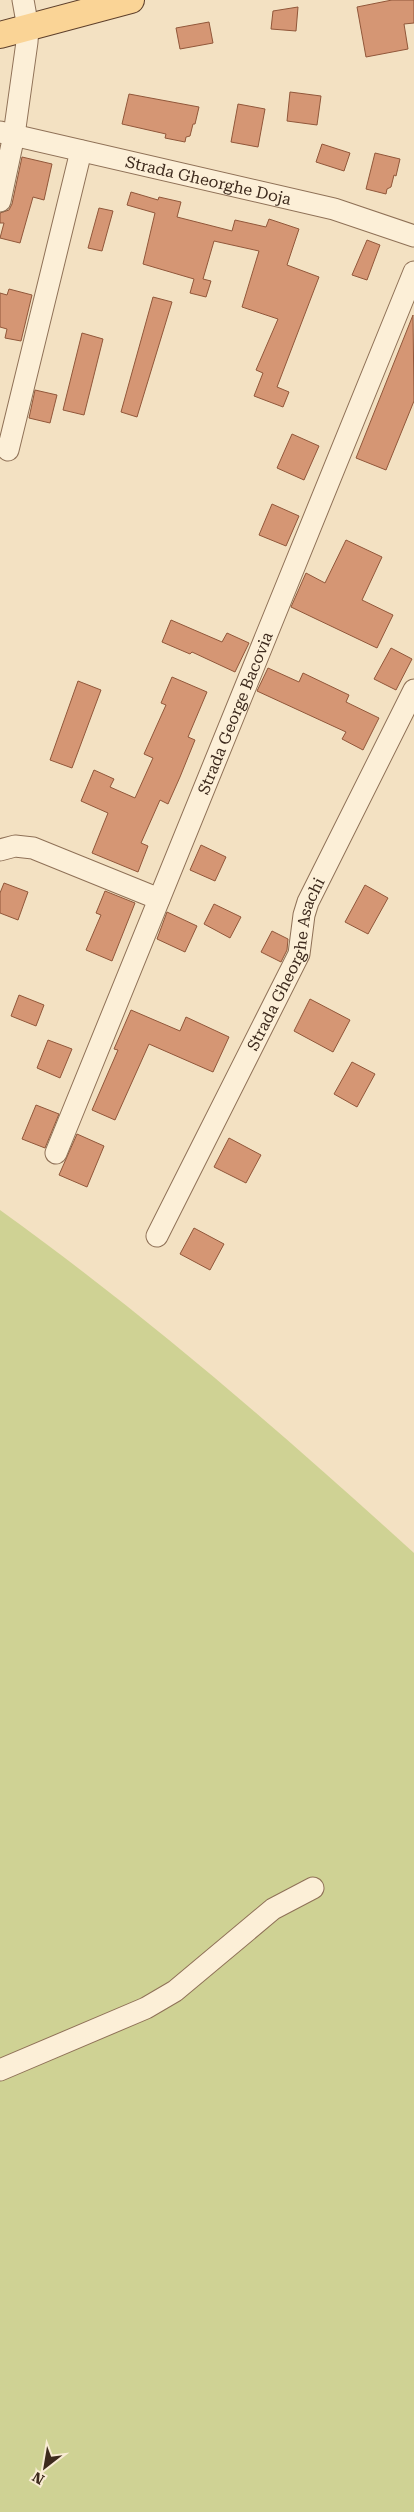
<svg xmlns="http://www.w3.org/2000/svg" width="414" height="2512" font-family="'Roboto Serif',serif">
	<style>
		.green { fill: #cfd294 }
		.building { fill: #d59674; stroke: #91573a }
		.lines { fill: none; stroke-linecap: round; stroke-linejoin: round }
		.minor-casing { stroke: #8f7157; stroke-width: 23 }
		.major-casing { stroke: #5d3f2b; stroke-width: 28 }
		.minor { stroke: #fcefd7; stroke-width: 21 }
		.major { stroke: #fad496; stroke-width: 26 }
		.labels { text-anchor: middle; stroke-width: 5; stroke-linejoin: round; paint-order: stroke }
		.street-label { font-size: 16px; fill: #3d2a1d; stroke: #f9ecd3 }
	</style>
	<rect width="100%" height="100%" fill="#f3e1c2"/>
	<!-- green -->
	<path class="green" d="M0,1210c146,105 281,222 414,343v959h-414z"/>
	<!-- building -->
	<g class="building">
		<polygon points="392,0 414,0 414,23 404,24 408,49 366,57 357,7"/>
		<polygon points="298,7 296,31 271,29 273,11"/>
		<polygon points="209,22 213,43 180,49 176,28"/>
		<polygon points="290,92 321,96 317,125 287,121"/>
		<polygon points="129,94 199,107 195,124 193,124 190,136 186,137 185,142 165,138 166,134 122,124"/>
		<polygon points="238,104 265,109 258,147 231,142"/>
		<polygon points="322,144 350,153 344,171 316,162"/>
		<polygon points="375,153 400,159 396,176 394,175 391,187 387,189 386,194 366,189"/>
		<polygon points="22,157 52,164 44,200 33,197 20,243 0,238 4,223 0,223 0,213 9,210 12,204"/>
		<polygon points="131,192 158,200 159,197 181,202 177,217 232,231 235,220 266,227 269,219 299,229 287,265 319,277 277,387 289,392 283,407 254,396 263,373 256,370 278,319 242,307 259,251 214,241 203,279 211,281 206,297 190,293 194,279 143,264 155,213 127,205"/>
		<polygon points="99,208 113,211 102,251 88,248"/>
		<polygon points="367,240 380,245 367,280 352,275"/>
		<polygon points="9,289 32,295 21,341 5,338 7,329 0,327 0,293 7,295"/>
		<polygon points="153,297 172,302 137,417 121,412"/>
		<polygon points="413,315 414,401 386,470 356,458"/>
		<polygon points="82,333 103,339 84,415 63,410"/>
		<polygon points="35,390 57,395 50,423 29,418"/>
		<polygon points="292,434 319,446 304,480 277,468"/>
		<polygon points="272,504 299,516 286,546 259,535"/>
		<polygon points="346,540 382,557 362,600 393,615 377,648 291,607 306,573 325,583"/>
		<polygon points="171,620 222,642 227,633 249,643 235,672 192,652 190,654 162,642"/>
		<polygon points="391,648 412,659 396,690 374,679"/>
		<polygon points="268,668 299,682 303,673 349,695 346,702 379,718 363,750 342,739 346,732 257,691"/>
		<polygon points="172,677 207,692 188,737 195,740 180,777 168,804 160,800 141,843 148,846 138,872 92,853 108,813 81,801 94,770 114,779 110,787 135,798 153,758 144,754 166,705 161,703"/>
		<polygon points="78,681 101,690 72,768 50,760"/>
		<polygon points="201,845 226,857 215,881 190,870"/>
		<polygon points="4,883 28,892 18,920 0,913 0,893"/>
		<polygon points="365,885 388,898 368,934 345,922"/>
		<polygon points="105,891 135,903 112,961 86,950 101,915 96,913"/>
		<polygon points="214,904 241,917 230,938 204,924"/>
		<polygon points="167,912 197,926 185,952 157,939"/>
		<polygon points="272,931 288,939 287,950 281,962 261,952"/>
		<polygon points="19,995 44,1005 36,1026 11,1016"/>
		<polygon points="310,999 350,1020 333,1052 294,1031"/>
		<polygon points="131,1010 180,1031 186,1017 229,1037 213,1072 149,1044 115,1120 92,1110 118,1050 114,1049"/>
		<polygon points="48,1040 72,1049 60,1078 37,1068"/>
		<polygon points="352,1062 375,1074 357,1107 334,1094"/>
		<polygon points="36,1105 59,1114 45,1148 22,1139"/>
		<polygon points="77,1134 104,1146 87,1187 59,1175"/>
		<polygon points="229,1138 261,1155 246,1183 214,1167"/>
		<polygon points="194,1228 224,1244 210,1270 180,1254"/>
	</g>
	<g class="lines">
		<!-- minor casing -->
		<g class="minor-casing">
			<g id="minor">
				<path id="s1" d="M0,132l334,77 80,27"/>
				<polyline points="0,201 14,135 27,42 28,28 23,0"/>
				<polyline points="8,450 81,151"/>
				<polyline points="0,850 15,846 33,848 159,899"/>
				<path id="s2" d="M56,1153l358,-881"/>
				<path id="s3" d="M157,1236l142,-282 5,-39 4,-13 106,-212"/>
				<polyline points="0,2070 146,2008 175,1991 273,1909 313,1888"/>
			</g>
		</g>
		<!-- major casing -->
		<g class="major-casing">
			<polyline id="major" points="0,35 131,0"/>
		</g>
		<!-- minor -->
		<use href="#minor" class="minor"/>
		<!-- major -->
		<use href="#major" class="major"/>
	</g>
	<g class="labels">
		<!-- street labels -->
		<g class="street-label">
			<text dy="6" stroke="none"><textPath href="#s1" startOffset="214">Strada Gheorghe Doja</textPath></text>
			<text dy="6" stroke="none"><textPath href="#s2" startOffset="475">Strada George Bacovia</textPath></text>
			<text dy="6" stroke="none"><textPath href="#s3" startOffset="302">Strada Gheorghe Asachi</textPath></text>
		</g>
	</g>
	<!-- north arrow -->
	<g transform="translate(45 2467) rotate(211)" stroke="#f9ecd3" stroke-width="4" paint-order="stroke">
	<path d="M0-4L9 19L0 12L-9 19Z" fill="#3d2a1d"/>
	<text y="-8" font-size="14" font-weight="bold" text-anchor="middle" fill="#3d2a1d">N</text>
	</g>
</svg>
